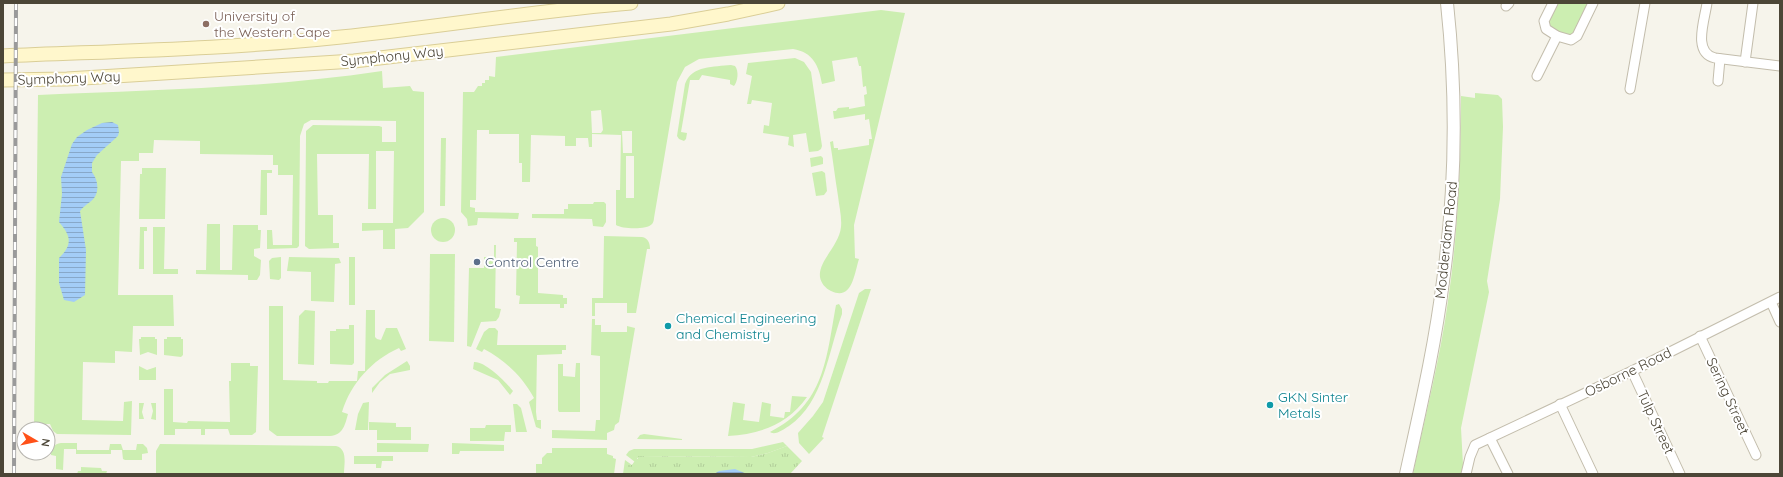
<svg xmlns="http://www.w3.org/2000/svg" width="1783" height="477" font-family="Quicksand,sans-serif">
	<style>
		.grass { fill: #cceeb1; fill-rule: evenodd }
		.park { fill: url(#park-tufts) }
		.water { fill: url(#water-rules) }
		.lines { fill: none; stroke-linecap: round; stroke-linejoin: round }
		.minor-casing { stroke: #c3bdac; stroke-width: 11 }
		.tertiary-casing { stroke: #c3bdac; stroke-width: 14 }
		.secondary-casing { stroke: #dace97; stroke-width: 15 }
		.minor { stroke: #fff; stroke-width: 9 }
		.tertiary { stroke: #fff; stroke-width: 12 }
		.secondary { stroke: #fff7cc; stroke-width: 13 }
		.rail-casing { stroke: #9a9a9a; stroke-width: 4 }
		.rail { stroke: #fff; stroke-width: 2.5; stroke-dasharray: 8; stroke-linecap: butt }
		.education-dot { fill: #8d6e63; stroke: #fff; stroke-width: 1.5 }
		.service-dot { fill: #5c6f8a; stroke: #fff; stroke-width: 1.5 }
		.culture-dot { fill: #0f9aa8; stroke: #fff; stroke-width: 1.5 }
		.labels { text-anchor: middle; stroke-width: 4; stroke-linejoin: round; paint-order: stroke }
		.education-label { font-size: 14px; fill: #785e54; stroke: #fff; text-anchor: start }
		.street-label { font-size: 14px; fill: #4c4637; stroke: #fff }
		.service-label { font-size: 14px; fill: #4e5e75; stroke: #fff; text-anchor: start }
		.culture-label { font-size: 14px; fill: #0d838f; stroke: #fff; text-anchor: start }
	</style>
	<defs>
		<pattern id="park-tufts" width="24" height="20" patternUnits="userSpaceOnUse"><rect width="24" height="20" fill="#cceeb1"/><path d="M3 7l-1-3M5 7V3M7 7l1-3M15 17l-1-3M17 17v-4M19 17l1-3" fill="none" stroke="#b1cd99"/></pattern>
		<pattern id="water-rules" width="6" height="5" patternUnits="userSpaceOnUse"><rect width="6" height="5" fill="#a3cdf7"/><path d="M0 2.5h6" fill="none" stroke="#87a8c9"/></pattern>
	</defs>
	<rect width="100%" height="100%" fill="#f6f4eb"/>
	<!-- grass -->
	<g class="grass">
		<polygon points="1556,3 1589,3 1574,36 1569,38 1547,25"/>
		<path d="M881,10l24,3 -51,212 1,33 4,1c-5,16 -7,42 -28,32 -6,-3 -10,-8 -11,-14 -2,-16 19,-31 21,-50 1,-10 -2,-21 -3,-31 -3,-18 -5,-36 -8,-54l3,-1 1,7h4v2l31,-5v-6h3l-3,-20 -4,1v-6l-31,5 -1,-8h3l2,-3 11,-1v2l16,-3 -1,-11 3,-1 -1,-8 -3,1 -2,-21h-2l-2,-9 -25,4 3,20 -13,3c-3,-18 -9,-32 -29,-35l-94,10 -14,8 -8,15 -23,136c0,2 -1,5 -2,6 -5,6 -30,5 -36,1v-35h4l1,-55 -29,-1v13h-3l-1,-9h-12v8h-11v-10l-34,-1 -1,47h-8v-19h-3v-29h-30v-4h-12l-1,70h-6v7l5,1v4l44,1 -1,6 -40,-1 -1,7 -9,1 -1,-7 -6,-7 2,-120h11l4,-6h4v-3h3v-3h4v-4l6,1 1,-20zM601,110l2,20 -2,3h-9l-1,-22zM622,131h10v22h-9zM626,156h8v42h-8z"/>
		<polygon points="795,58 804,62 811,72 822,146 821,149 818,151 809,152 806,133 793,135 794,147 788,145 789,137 763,133 764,125 769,126 772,103 752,100 751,104 747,104 752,76 746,74 748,63"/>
		<path d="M731,65l4,1c4,5 3,15 -1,20l-4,-2v-4l-28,-5 -3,5h-9l-9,52 6,1 -1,6 -2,2 -5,-2 -2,-3 8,-52c7,-19 29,-17 46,-19z"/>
		<path d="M382,71l1,17 27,-2 3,5 11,1v120l-16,16 -13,1v20h-12v-19l-21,1v-8h31l1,-72h-18v58h-8l1,-55h-52l1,61h15v28h6v5l-30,1 -4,-3 1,-110v-5l7,-6 66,1 3,1v15h14v-21l-85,-1 -7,4 -4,12 -1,110 -2,2 -30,1v-19h5l1,15h19l1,-70h-15v-10h-5v-10l-73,-1v-13l-46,-1 -1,13h-14v8h-18l-3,134h55l1,31h-41l-1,26 -17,-1v12l-32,-1 -1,58 41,1 1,-19 8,-1 -1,34 -74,-1 -4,-3 -3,-7h-7v5h-9l4,-334c115,-5 230,-7 344,-24z"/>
		<path d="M1475,93l23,2 4,4 1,28 -3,72 -13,82 2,11 -28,136 2,37 -2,9h-48c12,-57 27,-115 35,-173 10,-68 13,-136 13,-205l14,2z"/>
		<polygon points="441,138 446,138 445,206 440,206"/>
		<polygon points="821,156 823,158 823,164 811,167 810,158"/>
		<polygon points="142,168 166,168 165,219 139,219 140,174 142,174"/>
		<polygon points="261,170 272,170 272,173 267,173 267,215 260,215"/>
		<polygon points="822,171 825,173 827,191 824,195 816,196 812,173"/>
		<polygon points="594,202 604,202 606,204 606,222 603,227 593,226 592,219 532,218 532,214 564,214 564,209 568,209 568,204 593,204"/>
		<circle cx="443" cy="230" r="12"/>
		<polygon points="207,224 220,224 220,270 232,270 233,225 258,225 258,230 261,230 260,248 254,249 254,256 261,260 260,275 257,280 248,280 248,275 196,274 196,270 206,270"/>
		<polygon points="140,227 147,227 147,231 144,231 144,269 139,269"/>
		<polygon points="153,227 165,227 164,269 178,269 178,274 153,274"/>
		<path d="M604,236l38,1c6,1 8,6 8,12h-3l-11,64h-9v-10h-32v13h-3v-18h11z"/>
		<polygon points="514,238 536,238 536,246 538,247 538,293 563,295 563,298 567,298 567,304 564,304 564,308 560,308 560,304 519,304 520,296 516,295 517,242 514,242"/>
		<polygon points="494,245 496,245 495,308 501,309 499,317 496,321 481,322 471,347 467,346 469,268 484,268 484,257 494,257"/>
		<polygon points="430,254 455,254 454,342 429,341"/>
		<polygon points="281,257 281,278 279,280 270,279 269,261 272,258"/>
		<polygon points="289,257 339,258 341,263 335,264 334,302 311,301 311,272 287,271"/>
		<rect x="349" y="257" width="6" height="48"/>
		<polygon points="865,289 871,289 822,437 824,438 809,454 799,443 798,433 813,416 823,402 859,293"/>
		<path d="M839,304l3,5v5c-14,38 -18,88 -53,112 -5,3 -11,8 -17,7l-2,-1c55,-28 56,-73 66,-127z"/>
		<path d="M269,306h14v74l34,1v2h11l1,-2h28l1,-10h7l1,-61h9v27l2,2 4,1 5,-12h11l9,21 -5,2 -2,-3c-27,12 -48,35 -57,64l6,2c-3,11 -5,21 -18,22h-53l-8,-6z"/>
		<polygon points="305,310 315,311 314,365 298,364 299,316"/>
		<polygon points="592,319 595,319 595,325 601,325 601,332 627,332 627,326 635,328 619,422 615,425 614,430 607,433 607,440 552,438 552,430 595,431 596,420 600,420 600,356 591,355"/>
		<polygon points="349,325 354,325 354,363 352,365 330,364 330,331 336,331 336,329 349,329"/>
		<path d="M489,328h6l3,3 -1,14h69v5h-4v4l-25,1 -1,57 1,8h4v9l-5,-2 -7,-25 5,-4c-12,-22 -28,-37 -50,-49l-2,3 -6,-3 8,-17z"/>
		<polygon points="141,337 155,337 155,339 157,339 157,355 148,352 140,355 139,339 141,339"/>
		<polygon points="167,337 181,337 181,339 183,339 183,355 181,357 164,355 164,339 167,339"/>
		<polygon points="407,361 410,366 410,370 390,374 380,382 372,393 372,388 385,375"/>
		<path d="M474,362c11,-1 32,20 39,29l-3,4 -12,-15 -25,-11z"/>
		<polygon points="231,363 250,363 250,366 258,366 256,432 252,435 230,435 228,429 205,429 205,435 201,435 201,429 175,429 175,435 164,435 164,389 173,389 173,422 187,423 188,421 230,422 229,381 231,381"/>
		<polygon points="576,363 580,363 580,412 559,412 558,410 558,364 563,364 563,376 575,377"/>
		<polygon points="139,366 147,370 156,367 156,380 139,380"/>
		<path d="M792,396l15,1c-20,28 -47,37 -79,39l5,-34 12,2 -2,16 16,2 3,-20 9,2 -1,12 14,2 1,-6h5z"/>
		<polygon points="369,402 368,430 355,430 358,414 363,403"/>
		<polygon points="139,403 144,403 142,412 144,419 139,419"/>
		<polygon points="151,403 156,403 156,420 151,419 153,411"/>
		<polygon points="513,404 517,404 521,408 527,432 516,432"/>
		<polygon points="369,422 396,423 396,427 411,427 411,440 377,440 377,430 369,430"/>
		<polygon points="486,425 511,425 511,432 505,432 504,441 470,441 470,428 485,428"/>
		<polygon points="644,434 682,439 682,440 637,439 640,435"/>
		<polygon points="783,442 787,446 768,453 751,457 639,456 635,462 626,455 629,451 634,449 752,449"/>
		<path d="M61,443h16v7h32l1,-6h11l2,6h13l1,-6h6l4,4 1,5 -6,1v6h-17l-2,-1 -1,-9h-11v4h-35v-5h-12l-1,21 -7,-1v-13l-5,-1c0,-7 3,-11 10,-12z"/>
		<polygon points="377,443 429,444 428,452 377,452"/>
		<polygon points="452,443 504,445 504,451 460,451 459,454 452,454"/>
		<path d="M160,444l176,2c12,3 8,18 8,28h-188v-23z"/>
		<polygon points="552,448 607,448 607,454 613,456 613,458 616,459 614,474 536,474 536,464 542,464 542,458 547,453 552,453"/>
		<polygon points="354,456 393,456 393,461 382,461 381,468 376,468 376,464 354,464"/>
		<polygon points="625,460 632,465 628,465 628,474 623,474"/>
		<polygon points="81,467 101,468 102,471 107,471 106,474 77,474 78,471 81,471"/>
	</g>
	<!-- park -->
	<polygon class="park" points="787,446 802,461 790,474 628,474 628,465 632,465 636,459 638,459 638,456 751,457 768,453"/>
	<!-- water -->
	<g class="water">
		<path d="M112,122l6,3 1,7 -1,4 -21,19 -5,8v9c7,9 8,23 -2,30 -4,3 -7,5 -10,9l6,39 -1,45 -11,7 -10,-2 -5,-17v-25c14,-14 12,-22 0,-36l3,-28 -1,-17 11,-33 5,-7 10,-7 15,-7z"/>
		<polygon points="735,469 747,474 714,474 719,471"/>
	</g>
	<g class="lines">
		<!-- minor casing -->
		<g class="minor-casing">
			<g id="minor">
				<polyline points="1553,3 1544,21 1546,29 1557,36 1571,40 1577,36 1593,3"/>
				<path d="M1707,3c-2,16 -15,50 8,55l65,8"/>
				<polyline points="1506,6 1509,3"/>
				<polyline points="1745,62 1753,3"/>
				<polyline points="1537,76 1557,36"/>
				<polyline points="1718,81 1720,59"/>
				<polyline points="1630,89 1645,3"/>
				<polyline points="1771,302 1780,322"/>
				<polyline points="1700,336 1756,455"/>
				<polyline points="1632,371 1680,474"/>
				<polyline points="1560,404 1593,474"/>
				<polyline points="1490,438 1508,474"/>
				<polyline points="1466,474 1470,457 1475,445 1632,371 1780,297"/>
			</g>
		</g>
		<!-- tertiary casing -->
		<g class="tertiary-casing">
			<path id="tertiary" d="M1406,474c14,-64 29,-128 37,-193 13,-92 14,-185 4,-278"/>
		</g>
		<!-- secondary casing -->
		<g class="secondary-casing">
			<g id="secondary">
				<path d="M3,56c113,-5 226,-7 338,-19 97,-10 193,-26 290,-34"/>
				<polyline points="3,80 67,79 354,61 671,24 728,14 778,3"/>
			</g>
		</g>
		<!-- minor -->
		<use href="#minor" class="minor"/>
		<!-- tertiary -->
		<use href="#tertiary" class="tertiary"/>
		<!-- secondary -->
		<use href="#secondary" class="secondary"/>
		<!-- rail casing -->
		<g class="rail-casing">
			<polyline id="rail" points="14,474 16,3"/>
		</g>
		<!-- rail -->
		<use href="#rail" class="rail"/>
	</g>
	<!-- markers -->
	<circle class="education-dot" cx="206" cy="24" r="4"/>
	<circle class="service-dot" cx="477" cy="262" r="4"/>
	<g class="culture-dot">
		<circle cx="668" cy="326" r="4"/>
		<circle cx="1270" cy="405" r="4"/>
	</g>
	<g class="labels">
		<!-- education labels -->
		<g class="education-label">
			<text x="214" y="21">University of<tspan x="214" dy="16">the Western Cape</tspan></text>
		</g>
		<!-- street labels -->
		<g class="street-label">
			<text transform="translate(392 56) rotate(-6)" y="5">Symphony Way</text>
			<text transform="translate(69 78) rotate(-2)" y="5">Symphony Way</text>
			<text transform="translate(1446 240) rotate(-84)" y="5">Modderdam Road</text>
			<text transform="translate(1628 372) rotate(-26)" y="5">Osborne Road</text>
			<text transform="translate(1728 396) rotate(65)" y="5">Sering Street</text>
			<text transform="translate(1656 422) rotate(65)" y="5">Tulp Street</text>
		</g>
		<!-- service labels -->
		<g class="service-label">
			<text x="485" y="267">Control Centre</text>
		</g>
		<!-- culture labels -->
		<g class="culture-label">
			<text x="676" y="323">Chemical Engineering<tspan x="676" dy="16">and Chemistry</tspan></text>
			<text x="1278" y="402">GKN Sinter<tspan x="1278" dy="16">Metals</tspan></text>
		</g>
	</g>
	<!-- border -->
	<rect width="1783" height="477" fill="none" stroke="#4c4637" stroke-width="8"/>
	<!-- north arrow -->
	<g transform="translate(36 441) rotate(99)"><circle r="19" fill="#ffffff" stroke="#b7b5af"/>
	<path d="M0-3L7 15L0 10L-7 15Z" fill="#ff5119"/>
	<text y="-6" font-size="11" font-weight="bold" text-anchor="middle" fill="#4c4637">N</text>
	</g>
</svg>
